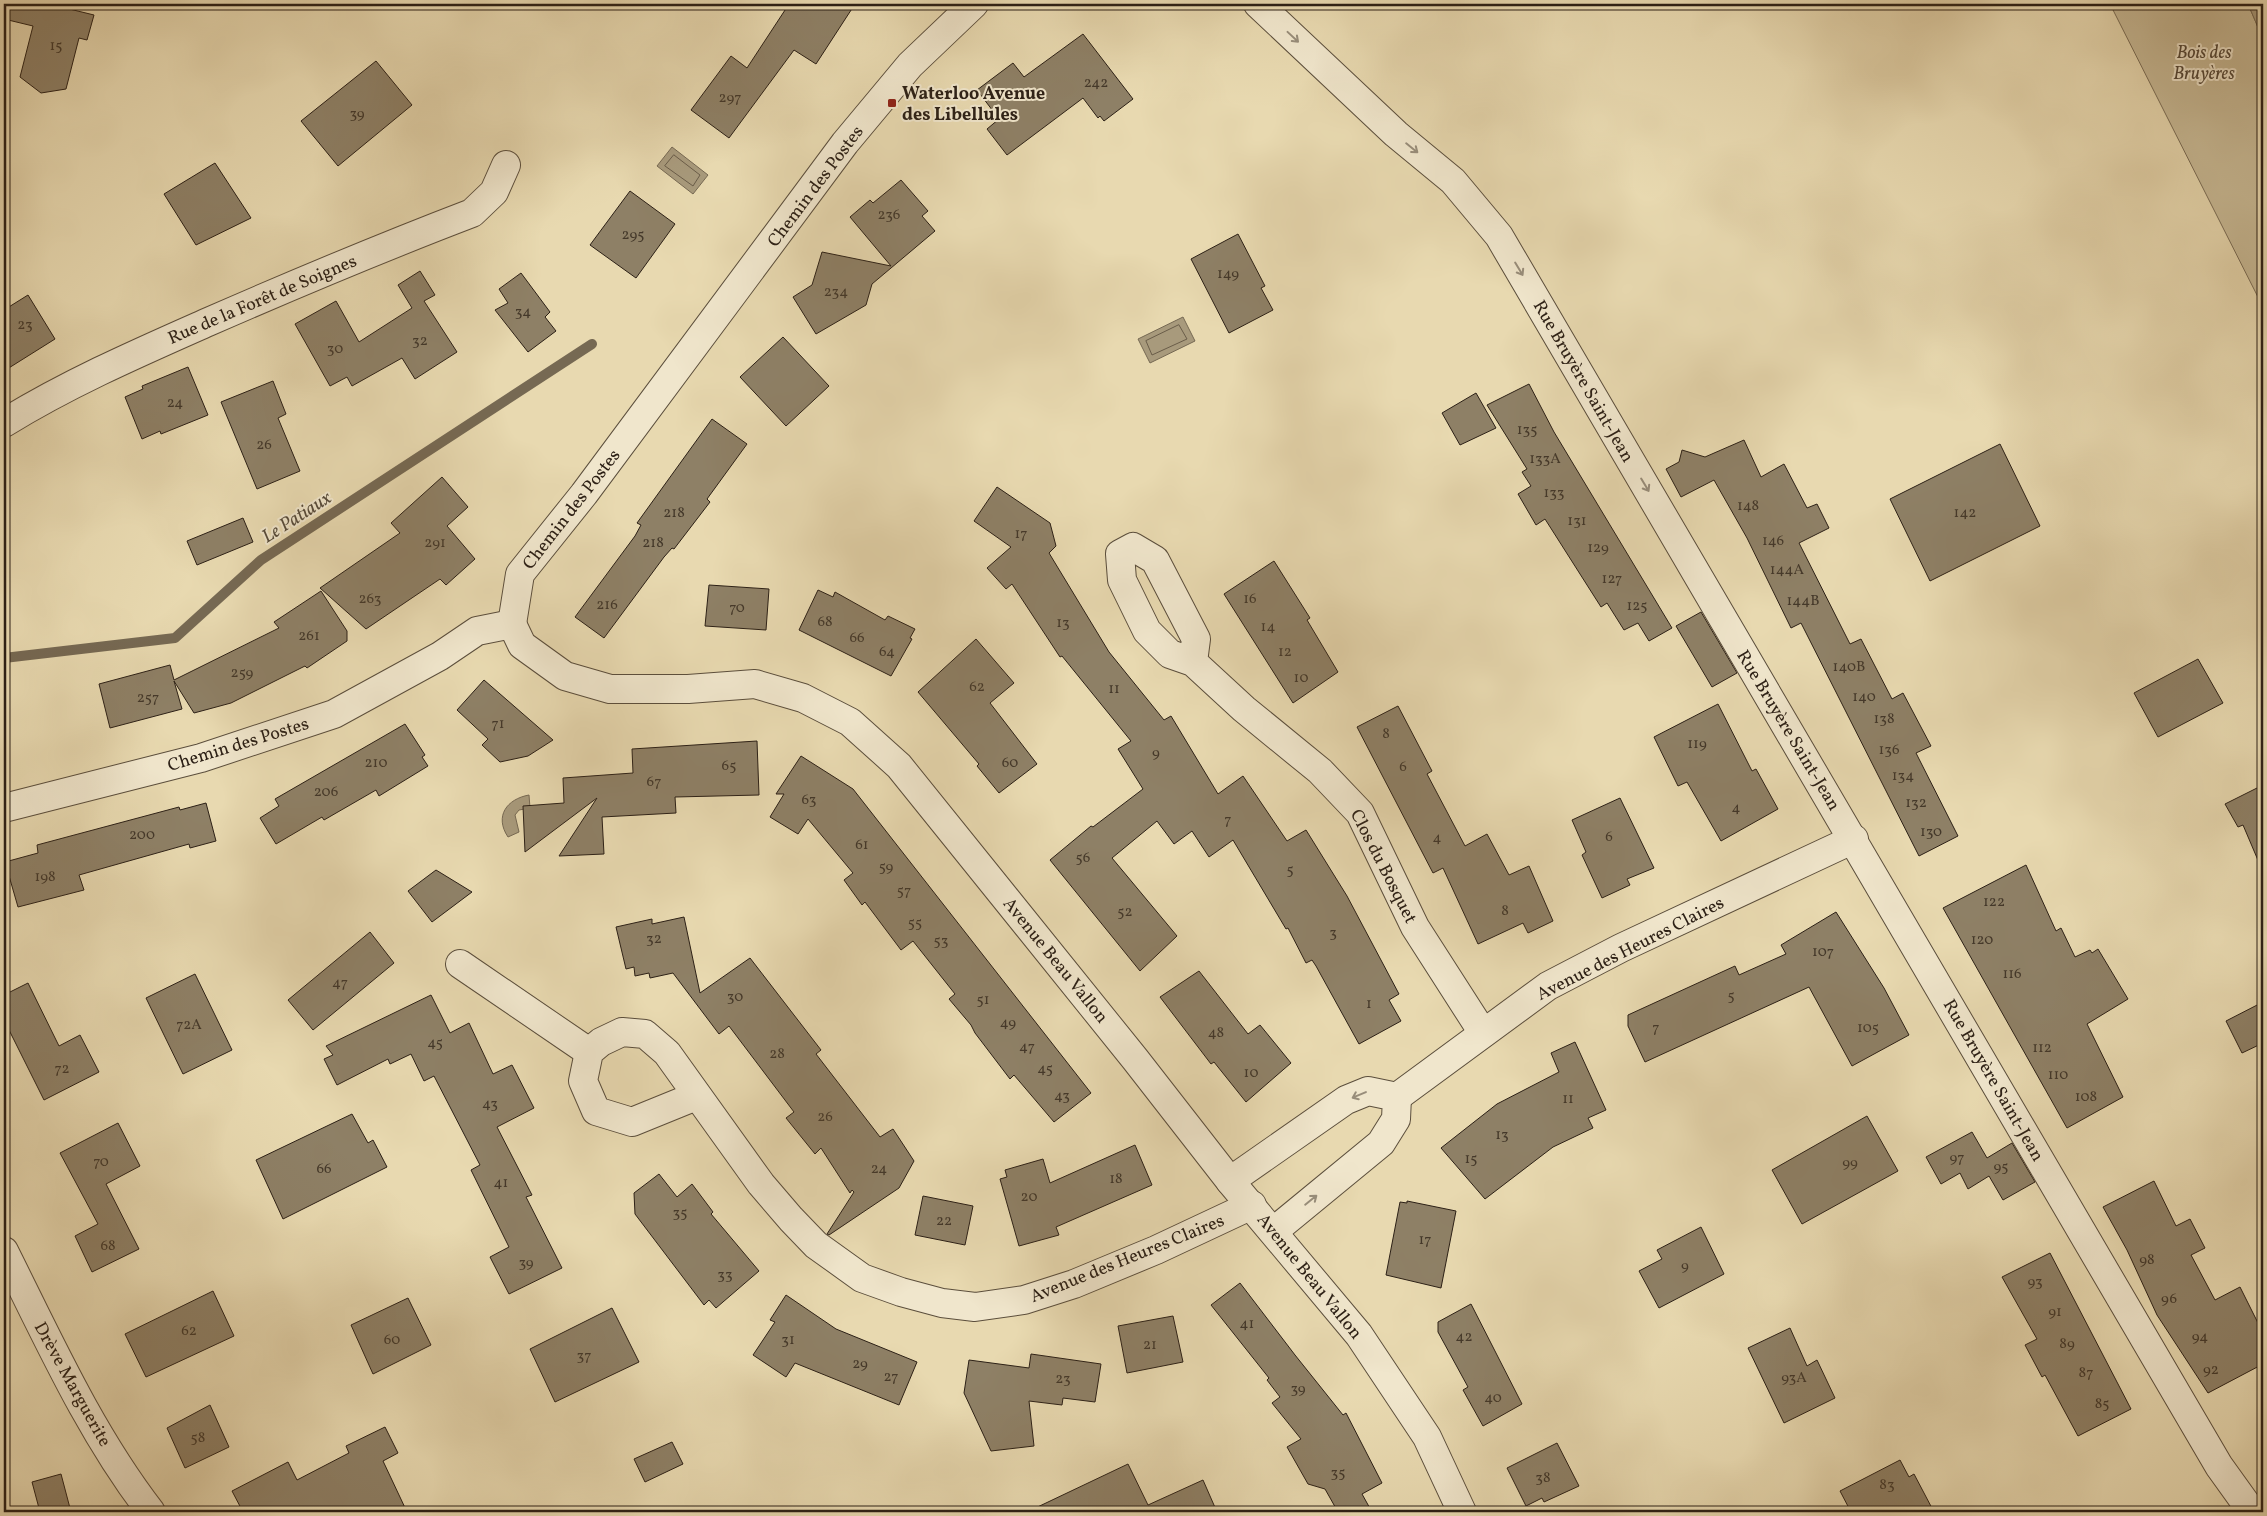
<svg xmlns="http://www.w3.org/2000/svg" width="2267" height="1516" font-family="Vollkorn,serif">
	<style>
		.green { fill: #c8ba96; stroke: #7a6d56 }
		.water { fill: #a89a7c; stroke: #766953 }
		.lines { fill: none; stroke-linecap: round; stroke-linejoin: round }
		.shore { stroke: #6a5d49; stroke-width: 1 }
		.stream { stroke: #766953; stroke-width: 10 }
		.building { fill: #8e8066; stroke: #2c2016 }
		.street-casing { stroke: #5b4e3c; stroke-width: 30 }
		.street { stroke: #f0e6cc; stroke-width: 28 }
		.oneway { stroke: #988d7a }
		.poi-dot { fill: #8f2418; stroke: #f0e6cc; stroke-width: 2 }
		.labels { text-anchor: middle; stroke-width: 4; stroke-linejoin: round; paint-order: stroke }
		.number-label { font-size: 15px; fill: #44382a }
		.park-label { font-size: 18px; font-style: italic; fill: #534636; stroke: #f0e6cc }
		.poi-label { font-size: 18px; font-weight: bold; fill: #2c2016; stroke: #f0e6cc; text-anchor: start }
		.street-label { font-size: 18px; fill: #2c2016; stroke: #f0e6cc }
		.water-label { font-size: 19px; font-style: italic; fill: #574b3a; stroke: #f0e6cc }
	</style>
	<rect width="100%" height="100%" fill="#e8d9b0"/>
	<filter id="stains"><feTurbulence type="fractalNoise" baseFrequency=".004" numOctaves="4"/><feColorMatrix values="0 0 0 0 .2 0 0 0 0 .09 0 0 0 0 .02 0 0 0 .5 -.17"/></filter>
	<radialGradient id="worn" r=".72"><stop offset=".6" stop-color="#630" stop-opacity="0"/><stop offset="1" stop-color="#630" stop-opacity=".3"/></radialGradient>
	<!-- green -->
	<polygon class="green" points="2110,4 2248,4 2263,39 2263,307"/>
	<!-- water -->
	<g class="water">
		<polygon points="2248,4 2263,4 2263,39"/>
		<polygon points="672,147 708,175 693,194 657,166"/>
		<polygon points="1183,317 1195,341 1150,363 1138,339"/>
		<path d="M529,795l1,13 -11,2 -4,5 4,17 -11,5c-14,-21 -1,-38 21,-42z"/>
	</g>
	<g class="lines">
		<!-- shore -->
		<g class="shore">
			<polygon points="674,155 700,175 693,186 665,166"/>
			<polygon points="1179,325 1187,339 1152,355 1146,341"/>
		</g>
		<!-- stream -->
		<polyline class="stream" points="4,658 175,638 261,560 592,344"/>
	</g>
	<!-- building -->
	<g class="building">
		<polygon points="4,4 49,4 94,15 87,40 79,38 66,89 41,93 20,77 33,26 4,19"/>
		<polygon points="789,4 855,4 816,64 794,50 729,138 691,110 731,56 747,68"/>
		<polygon points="1083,34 1133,99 1104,121 1100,116 1098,118 1083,98 1007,155 987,129 999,119 977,90 1013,63 1024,77"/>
		<polygon points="376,61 412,105 338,166 301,121"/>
		<polygon points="215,163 251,218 196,245 164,194"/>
		<polygon points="901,180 928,211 922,216 935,231 872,284 866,305 816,334 793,297 812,285 822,252 891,266 850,217 870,200 873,203"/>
		<polygon points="630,191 675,224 636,278 590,245"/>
		<polygon points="1238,234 1265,286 1261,288 1273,310 1229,333 1191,259"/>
		<polygon points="420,271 435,295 424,301 457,352 415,379 402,358 352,386 347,377 330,386 295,324 336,301 359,342 412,308 398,285"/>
		<polygon points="521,273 550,312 545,317 556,331 528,352 495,310 508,303 499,289"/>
		<polygon points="28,295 55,339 4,371 4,310"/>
		<polygon points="783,337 829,386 786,426 740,377"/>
		<polygon points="188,367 208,415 161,434 160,431 142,439 125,397 143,389 142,386"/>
		<polygon points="273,381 286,414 278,418 300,471 257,489 221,402"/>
		<polygon points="1529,384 1554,432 1672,628 1649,641 1638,623 1624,630 1607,603 1601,607 1545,519 1536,525 1518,494 1531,486 1522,472 1527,469 1487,405"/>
		<polygon points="1476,393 1496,428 1460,445 1442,413"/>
		<polygon points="712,419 747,444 707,499 710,502 674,549 672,548 664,557 604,638 575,617 635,536 641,525 637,523"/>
		<polygon points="1744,440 1761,477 1784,464 1807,508 1817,504 1829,528 1799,543 1850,644 1861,639 1892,699 1903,693 1931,746 1916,753 1958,836 1919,856 1801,623 1791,628 1747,538 1714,480 1681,497 1666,469 1679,462 1682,450 1705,457"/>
		<polygon points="2000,444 2040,526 1930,581 1890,499"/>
		<polygon points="442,477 468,507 447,526 475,559 446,585 440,579 366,629 320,588 400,533 391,523"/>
		<polygon points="997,487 1050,523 1056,546 1049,553 1109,652 1164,720 1171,716 1218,794 1243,776 1287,841 1306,830 1347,896 1399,994 1389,1000 1401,1021 1359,1044 1316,966 1312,960 1306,963 1288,928 1286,929 1233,840 1209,857 1192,831 1174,844 1157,821 1112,858 1177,936 1140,971 1050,860 1091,826 1093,827 1143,789 1118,749 1131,741 1062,656 1060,657 1012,584 1006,589 987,568 1011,547 974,521"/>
		<polygon points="243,518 253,542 197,565 187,541"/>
		<polygon points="1274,561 1310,618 1307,620 1338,672 1293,703 1224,594"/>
		<polygon points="709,585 769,589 766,630 705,626"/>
		<polygon points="818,590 833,597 835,592 885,620 888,616 915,629 910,638 912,639 891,676 799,630"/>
		<polygon points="321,591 347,631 347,641 307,668 305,666 231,703 194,713 174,681 182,709 110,728 99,684 170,665 174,680 279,628 274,622"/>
		<polygon points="1701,612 1737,673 1712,687 1676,626"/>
		<polygon points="976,639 1014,683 990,703 1037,764 999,793 977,766 979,764 918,692"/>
		<polygon points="2198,659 2223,703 2158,737 2134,693"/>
		<polygon points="484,680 553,740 528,756 500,762 482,745 488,739 457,710"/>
		<polygon points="1718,704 1752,771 1756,769 1778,809 1721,841 1687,782 1678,786 1654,737"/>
		<polygon points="1398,706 1432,771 1427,774 1465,846 1487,834 1509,875 1529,866 1553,921 1528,933 1523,923 1478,944 1443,868 1433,873 1357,727"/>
		<polygon points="405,724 425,755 422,757 428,766 379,796 376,790 324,820 322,817 276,844 260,818 279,806 275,799"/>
		<polygon points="757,741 759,795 675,797 676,813 602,817 604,854 559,856 597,798 525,852 523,806 564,803 563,778 633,773 632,749"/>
		<polygon points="801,756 853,789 1091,1093 1054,1122 1014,1075 1010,1079 975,1033 971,1025 949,999 955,994 913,941 901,950 865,902 862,905 844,880 853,873 808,819 798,834 770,817 784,794 776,794"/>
		<polygon points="2263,785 2263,872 2243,825 2238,827 2225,804"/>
		<polygon points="1620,798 1654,868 1627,879 1630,885 1602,898 1582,855 1586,852 1572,820"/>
		<polygon points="206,803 216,841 190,848 189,844 79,875 84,890 18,907 5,862 38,853 37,845 179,807 180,810"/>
		<polygon points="2026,865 2056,931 2061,928 2075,957 2090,950 2092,953 2098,949 2128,999 2087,1024 2123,1097 2067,1128 1943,908"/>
		<polygon points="436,870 472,892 432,922 408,891"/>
		<polygon points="1836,912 1884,988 1909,1035 1852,1066 1809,987 1645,1062 1628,1026 1628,1015 1735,966 1739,975 1786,954 1781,945"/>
		<polygon points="684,917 700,993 750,958 821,1050 816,1054 880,1137 893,1129 914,1161 899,1188 829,1235 827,1234 854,1192 852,1190 850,1193 821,1148 815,1154 786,1118 794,1112 729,1026 719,1034 673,973 650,978 649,973 635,976 634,967 626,969 616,927 652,919 652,924"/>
		<polygon points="370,932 394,963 313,1030 288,1000"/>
		<polygon points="1199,971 1248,1034 1260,1025 1291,1063 1246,1102 1214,1062 1211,1064 1160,997"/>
		<polygon points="195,974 232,1050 183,1074 146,998"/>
		<polygon points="28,983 59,1046 80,1035 99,1072 44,1100 4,1020 4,995"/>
		<polygon points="431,995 450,1033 469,1023 493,1074 512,1065 534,1108 497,1127 532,1195 526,1197 562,1268 509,1294 490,1257 509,1247 471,1170 480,1165 434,1076 424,1081 411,1054 390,1064 388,1059 337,1085 324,1059 333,1055 326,1046"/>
		<polygon points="2263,1002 2263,1043 2242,1053 2226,1021"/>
		<polygon points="1575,1042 1606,1110 1588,1118 1593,1128 1553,1147 1485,1199 1441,1148 1497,1104 1559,1072 1551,1053"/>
		<polygon points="352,1114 368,1143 373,1140 387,1167 283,1219 256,1160"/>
		<polygon points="1867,1116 1898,1171 1802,1224 1772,1170"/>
		<polygon points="118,1123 140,1166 106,1184 139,1249 92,1272 75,1236 98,1224 60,1153"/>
		<polygon points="1972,1132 1987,1158 2012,1143 2035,1182 2003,1200 1989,1176 1968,1189 1960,1173 1941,1184 1926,1157"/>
		<polygon points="1135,1145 1152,1185 1056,1227 1059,1235 1019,1246 1000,1179 1007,1177 1005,1170 1043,1159 1050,1183"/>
		<polygon points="659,1174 677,1197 692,1184 713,1212 711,1214 759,1271 716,1308 709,1300 704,1305 635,1214 634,1193"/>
		<polygon points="2154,1181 2176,1226 2190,1219 2205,1248 2191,1255 2215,1300 2240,1287 2263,1333 2263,1364 2208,1393 2157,1315 2127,1250 2103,1207"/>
		<polygon points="923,1196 973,1206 965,1245 915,1235"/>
		<polygon points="1407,1201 1456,1211 1441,1288 1386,1275 1400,1202 1407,1203"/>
		<polygon points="1701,1227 1724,1274 1659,1308 1639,1271 1662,1259 1657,1250"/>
		<polygon points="2050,1253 2131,1409 2078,1436 2045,1375 2042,1377 2025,1345 2037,1339 2002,1277"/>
		<polygon points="1240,1283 1295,1355 1343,1415 1346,1413 1382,1483 1362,1494 1372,1512 1338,1512 1325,1489 1308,1484 1287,1447 1301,1439 1272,1403 1280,1397 1267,1380 1269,1378 1211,1305"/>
		<polygon points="213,1291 234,1336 146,1377 125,1334"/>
		<polygon points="786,1295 836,1329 917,1362 899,1405 795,1363 786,1377 753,1355 775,1322 770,1320"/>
		<polygon points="408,1298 431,1345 373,1374 351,1325"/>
		<polygon points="1471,1304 1522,1404 1483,1426 1463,1390 1468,1387 1438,1332 1438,1322"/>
		<polygon points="612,1308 639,1362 555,1402 530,1349"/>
		<polygon points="1173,1316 1183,1362 1127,1373 1118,1326"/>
		<polygon points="1790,1328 1807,1366 1817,1360 1835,1398 1784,1423 1748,1348"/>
		<polygon points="1031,1354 1101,1364 1095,1402 1063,1398 1062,1405 1029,1401 1034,1446 991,1451 964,1393 969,1360 1029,1368"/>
		<polygon points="210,1405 229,1447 185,1468 167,1428"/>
		<polygon points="385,1427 398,1453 383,1461 407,1512 243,1512 232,1491 288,1462 297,1480 349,1453 346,1446"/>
		<polygon points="672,1442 683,1464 645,1482 634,1459"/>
		<polygon points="1557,1443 1579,1486 1544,1502 1542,1498 1526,1506 1507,1468"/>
		<polygon points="1900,1460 1909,1477 1914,1474 1934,1512 1851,1512 1840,1491"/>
		<polygon points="1128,1464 1148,1505 1203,1480 1217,1512 1027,1512"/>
		<polygon points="61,1474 71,1512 40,1512 32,1482"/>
	</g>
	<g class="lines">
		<!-- street casing -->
		<g class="street-casing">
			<g id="street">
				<polyline points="1258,4 1396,134 1453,181 1499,236 2219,1466 2252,1512"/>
				<path d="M4,423c65,-40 134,-70 204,-101 87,-38 175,-75 264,-109l22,-21 12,-27"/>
				<polyline points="512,624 522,645 565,676 610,689 688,689 755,684 803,698 850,722 899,766 1135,1059 1230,1181 1359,1335 1427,1437 1462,1512"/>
				<polyline points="512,624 520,574 584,494 845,143 910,65 974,4"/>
				<polyline points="1193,662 1170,654 1147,631 1122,580 1120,554 1133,547 1155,560 1196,639 1193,662 1244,709 1320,771 1360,813 1415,927 1483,1033"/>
				<polyline points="4,808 201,758 334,714 440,656 477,631 512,624"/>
				<polyline points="460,964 589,1052"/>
				<polyline points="696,1096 632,1122 596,1111 583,1081 589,1052 601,1042 622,1032 645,1034 667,1053 761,1184 791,1219 816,1245 862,1278 901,1292 942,1303 975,1307 1024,1300 1074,1284 1156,1250 1252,1205"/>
				<polyline points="1397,1097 1548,986 1621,948 1854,839"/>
				<polyline points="1230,1181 1346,1100 1368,1091 1397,1097 1396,1119 1381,1143 1274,1231"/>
				<path d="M4,1251c45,90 86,182 147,261"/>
			</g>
		</g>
		<!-- street -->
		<use href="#street" class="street"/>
	</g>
	<!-- one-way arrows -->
	<defs><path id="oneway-shaft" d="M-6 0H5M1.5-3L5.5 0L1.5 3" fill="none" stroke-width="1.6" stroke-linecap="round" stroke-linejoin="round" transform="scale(1.25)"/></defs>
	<g class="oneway">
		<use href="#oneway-shaft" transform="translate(1293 37) rotate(43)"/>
		<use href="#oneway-shaft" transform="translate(1412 148) rotate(39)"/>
		<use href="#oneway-shaft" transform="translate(1519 269) rotate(59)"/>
		<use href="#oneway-shaft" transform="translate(1645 485) rotate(59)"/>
		<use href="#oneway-shaft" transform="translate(1359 1095) rotate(157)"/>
		<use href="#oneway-shaft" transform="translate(1311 1200) rotate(-39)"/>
	</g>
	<!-- markers -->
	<rect class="poi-dot" x="887" y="98" width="10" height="10" rx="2.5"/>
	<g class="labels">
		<!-- number labels -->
		<g class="number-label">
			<text x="56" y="50">15</text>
			<text x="1096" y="87">242</text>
			<text x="730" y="102">297</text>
			<text x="357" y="118">39</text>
			<text x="889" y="219">236</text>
			<text x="633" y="239">295</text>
			<text x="1228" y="278">149</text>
			<text x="836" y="296">234</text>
			<text x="523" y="316">34</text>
			<text x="25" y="329">23</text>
			<text x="420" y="345">32</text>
			<text x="335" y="353">30</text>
			<text x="175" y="407">24</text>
			<text x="1527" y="434">135</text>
			<text x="264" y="449">26</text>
			<text x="1545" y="463">133A</text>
			<text x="1554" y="497">133</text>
			<text x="1748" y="510">148</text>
			<text x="674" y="517">218</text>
			<text x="1965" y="517">142</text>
			<text x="1577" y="525">131</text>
			<text x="1021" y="538">17</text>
			<text x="1773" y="545">146</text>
			<text x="435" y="547">291</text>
			<text x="653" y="547">218</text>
			<text x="1598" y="552">129</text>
			<text x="1787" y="574">144A</text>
			<text x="1612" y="583">127</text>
			<text x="370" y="603">263</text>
			<text x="1250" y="603">16</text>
			<text x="1803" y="605">144B</text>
			<text x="607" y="609">216</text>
			<text x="1637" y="610">125</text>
			<text x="737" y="612">70</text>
			<text x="825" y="626">68</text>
			<text x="1063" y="627">13</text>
			<text x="1268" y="631">14</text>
			<text x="309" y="640">261</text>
			<text x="857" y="642">66</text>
			<text x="887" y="656">64</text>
			<text x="1285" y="656">12</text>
			<text x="1849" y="671">140B</text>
			<text x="242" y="677">259</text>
			<text x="1301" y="682">10</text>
			<text x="977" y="691">62</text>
			<text x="1114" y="693">11</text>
			<text x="1864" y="701">140</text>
			<text x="148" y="702">257</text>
			<text x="1884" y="723">138</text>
			<text x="498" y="728">71</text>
			<text x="1386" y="738">8</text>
			<text x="1697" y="748">119</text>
			<text x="1889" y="754">136</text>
			<text x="1156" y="757">9</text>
			<text x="376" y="767">210</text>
			<text x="1010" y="767">60</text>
			<text x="729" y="770">65</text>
			<text x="1403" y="771">6</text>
			<text x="1903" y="780">134</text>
			<text x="654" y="786">67</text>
			<text x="326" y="796">206</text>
			<text x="809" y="804">63</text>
			<text x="1916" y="807">132</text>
			<text x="1736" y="812">4</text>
			<text x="1228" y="824">7</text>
			<text x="1931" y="836">130</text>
			<text x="142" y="839">200</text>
			<text x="1609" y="841">6</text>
			<text x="1437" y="842">4</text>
			<text x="862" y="849">61</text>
			<text x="1083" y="862">56</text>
			<text x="886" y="871">59</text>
			<text x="1290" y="874">5</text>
			<text x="45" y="881">198</text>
			<text x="904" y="895">57</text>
			<text x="1994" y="906">122</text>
			<text x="1505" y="915">8</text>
			<text x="1125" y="916">52</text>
			<text x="915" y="927">55</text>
			<text x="1333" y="937">3</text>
			<text x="654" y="943">32</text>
			<text x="1982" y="944">120</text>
			<text x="941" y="945">53</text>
			<text x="1823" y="956">107</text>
			<text x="2012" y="978">116</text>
			<text x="340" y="987">47</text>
			<text x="1731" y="1000">5</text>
			<text x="735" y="1001">30</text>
			<text x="983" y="1004">51</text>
			<text x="1369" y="1008">1</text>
			<text x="1008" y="1027">49</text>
			<text x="189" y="1029">72A</text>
			<text x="1656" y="1032">7</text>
			<text x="1868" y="1032">105</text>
			<text x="1216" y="1037">48</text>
			<text x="435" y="1047">45</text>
			<text x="1027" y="1051">47</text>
			<text x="2042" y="1052">112</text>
			<text x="777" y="1058">28</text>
			<text x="62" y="1073">72</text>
			<text x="1045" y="1073">45</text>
			<text x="1251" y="1077">10</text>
			<text x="2058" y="1079">110</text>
			<text x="1062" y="1100">43</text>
			<text x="2086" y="1101">108</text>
			<text x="1568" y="1103">11</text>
			<text x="490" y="1108">43</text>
			<text x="825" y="1121">26</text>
			<text x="1502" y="1139">13</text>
			<text x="1957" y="1162">97</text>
			<text x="1471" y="1163">15</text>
			<text x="101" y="1166">70</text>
			<text x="1850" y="1167">99</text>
			<text x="2001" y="1171">95</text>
			<text x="324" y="1173">66</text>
			<text x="879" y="1173">24</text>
			<text x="1116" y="1183">18</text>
			<text x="501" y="1187">41</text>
			<text x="1029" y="1201">20</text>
			<text x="680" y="1217">35</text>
			<text x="944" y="1225">22</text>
			<text x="1425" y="1244">17</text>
			<text x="108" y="1250">68</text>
			<text x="2147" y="1264">98</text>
			<text x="526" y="1267">39</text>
			<text x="1685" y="1270">9</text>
			<text x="725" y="1279">33</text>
			<text x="2035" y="1286">93</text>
			<text x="2169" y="1303">96</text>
			<text x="2055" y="1316">91</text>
			<text x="1247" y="1328">41</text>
			<text x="189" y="1335">62</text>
			<text x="1464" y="1341">42</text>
			<text x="2200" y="1341">94</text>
			<text x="392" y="1344">60</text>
			<text x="788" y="1344">31</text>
			<text x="2067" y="1348">89</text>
			<text x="1150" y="1349">21</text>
			<text x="584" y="1360">37</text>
			<text x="860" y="1368">29</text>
			<text x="2211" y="1374">92</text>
			<text x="2086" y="1377">87</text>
			<text x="891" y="1381">27</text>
			<text x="1794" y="1382">93A</text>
			<text x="1063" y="1383">23</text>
			<text x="1298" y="1393">39</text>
			<text x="1493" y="1402">40</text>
			<text x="2102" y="1408">85</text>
			<text x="198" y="1442">58</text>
			<text x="1338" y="1477">35</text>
			<text x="1543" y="1482">38</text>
			<text x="1887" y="1489">83</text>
		</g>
		<!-- park labels -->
		<g class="park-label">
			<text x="2204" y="58">Bois des<tspan x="2204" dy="21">Bruyères</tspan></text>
		</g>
		<!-- poi labels -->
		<g class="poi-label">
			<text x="902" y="99">Waterloo Avenue<tspan x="902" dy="21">des Libellules</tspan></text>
		</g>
		<!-- street labels -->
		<g class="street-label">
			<text transform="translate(815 186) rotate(-53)" y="6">Chemin des Postes</text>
			<text transform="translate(262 299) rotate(-23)" y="6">Rue de la Forêt de Soignes</text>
			<text transform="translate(1584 381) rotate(60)" y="6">Rue Bruyère Saint-Jean</text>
			<text transform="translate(571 509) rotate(-52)" y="6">Chemin des Postes</text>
			<text transform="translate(1789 730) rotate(59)" y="6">Rue Bruyère Saint-Jean</text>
			<text transform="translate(238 744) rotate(-17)" y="6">Chemin des Postes</text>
			<text transform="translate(1384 866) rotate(63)" y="6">Clos du Bosquet</text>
			<text transform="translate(1630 948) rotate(-27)" y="6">Avenue des Heures Claires</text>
			<text transform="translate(1056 960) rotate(51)" y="6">Avenue Beau Vallon</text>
			<text transform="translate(1994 1080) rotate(60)" y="6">Rue Bruyère Saint-Jean</text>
			<text transform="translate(1127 1258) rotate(-22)" y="6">Avenue des Heures Claires</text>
			<text transform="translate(1310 1276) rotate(51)" y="6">Avenue Beau Vallon</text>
			<text transform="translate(73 1384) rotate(61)" y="6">Drève Marguerite</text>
		</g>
		<!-- water labels -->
		<g class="water-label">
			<text transform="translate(296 516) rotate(-33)" y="7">Le Patiaux</text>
		</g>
	</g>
	<!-- margin -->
	<rect width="2267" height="1516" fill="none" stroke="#e8d9b0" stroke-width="20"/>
	<rect x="5" y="5" width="2257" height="1506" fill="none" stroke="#2c2016" stroke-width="2.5"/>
	<rect x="10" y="10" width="2247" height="1496" fill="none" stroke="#2c2016"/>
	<rect width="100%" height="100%" filter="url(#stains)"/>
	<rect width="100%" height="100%" fill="url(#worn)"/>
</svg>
